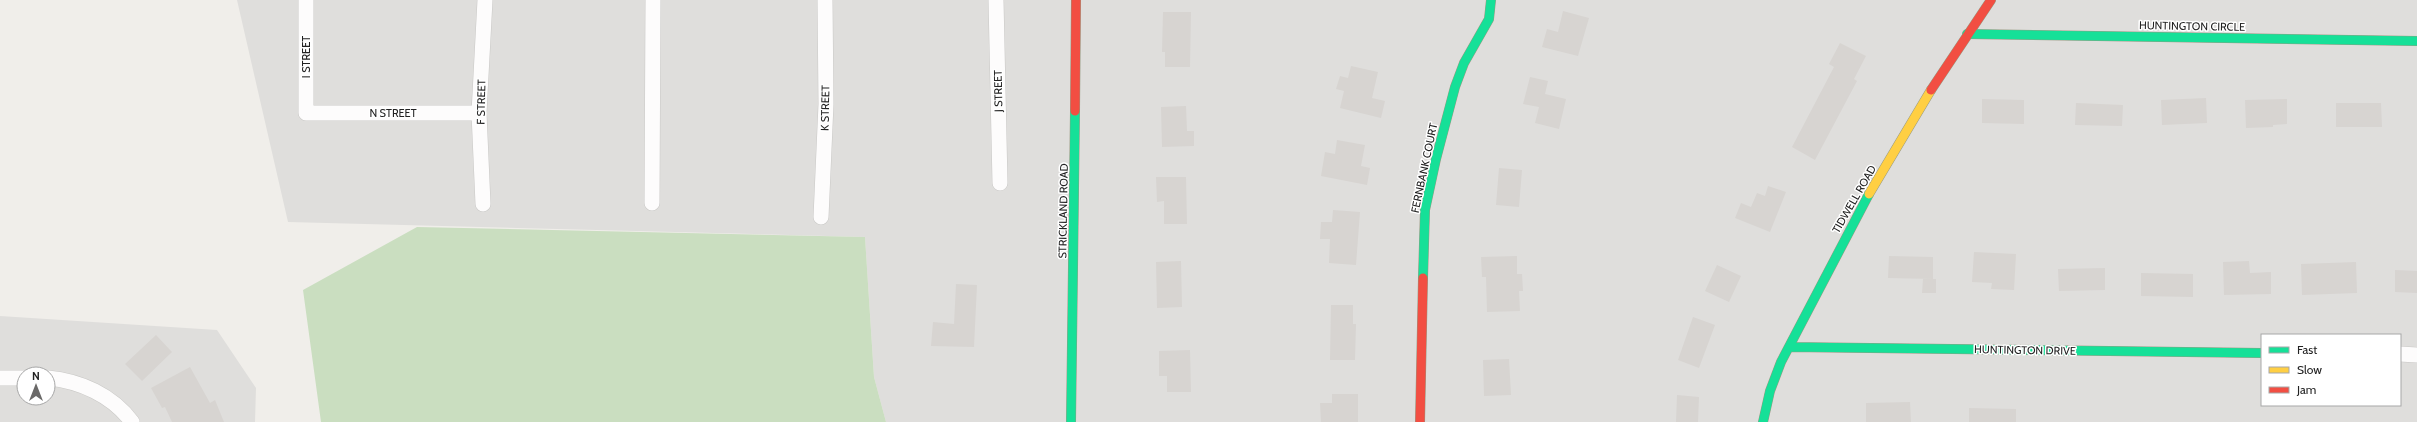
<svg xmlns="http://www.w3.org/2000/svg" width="2417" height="422" font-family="Cabin,sans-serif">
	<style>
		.residential { fill: #dfdedc; fill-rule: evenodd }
		.forest { fill: #cadec0 }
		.building { fill: #d7d4d1 }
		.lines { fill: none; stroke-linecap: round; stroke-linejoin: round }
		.street-casing { stroke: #c9c8c6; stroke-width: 16 }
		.fast-casing { stroke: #979a82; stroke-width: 10 }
		.slow-casing { stroke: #979a82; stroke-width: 10 }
		.jam-casing { stroke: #979a82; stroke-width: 10 }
		.street { stroke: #fdfcfc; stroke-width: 15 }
		.fast { stroke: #16e098; stroke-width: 9 }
		.slow { stroke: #ffcf43; stroke-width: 9 }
		.jam { stroke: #f24e42; stroke-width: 9 }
		.labels { text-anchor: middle; stroke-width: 3; stroke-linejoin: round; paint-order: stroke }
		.street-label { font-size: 11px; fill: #222; stroke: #fff }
	</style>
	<rect width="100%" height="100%" fill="#f0eeea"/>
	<path class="residential" d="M237,0h2180v422h-1531l-12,-45 -9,-140 -577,-15zM2262,335h138v70h-138z
		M0,316l217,14 39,58 -1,34h-255zM24,374h24v24h-24z"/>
	<path class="forest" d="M417,227l448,10 9,140 12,45h-565l-18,-132z"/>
	<path class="building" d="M1563,11l26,7 -11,38 -36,-9 5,-18 11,3z
		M1163,12h28l-1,55h-25v-15h-3z
		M1840,43l26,13 -12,23 3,2 -42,79 -23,-13 42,-80 -5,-3z
		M1351,66l27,6 -6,26 13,3 -4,17 -41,-10 4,-17 -8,-2 4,-13 8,2z
		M1530,77l18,4 -3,13 21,5 -7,30 -24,-6 4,-16 -16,-3z
		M2206,98l1,25 -45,2 -1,-25z
		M1982,99l42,1v24l-42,-1z
		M2287,99v25l-14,1v2l-27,1 -1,-28z
		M2076,103l47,2 -1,21 -47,-1z
		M2336,103h45l1,24h-46z
		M1186,106l1,25h7v15l-32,1 -1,-40z
		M1337,140l28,5 -4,21 9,2 -3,17 -46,-9 4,-24 10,2z
		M1499,168l23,2 -3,37 -23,-2z
		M1156,177h30l1,47h-23v-23l-7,1z
		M1768,186l18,6 -16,40 -35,-14 6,-15 10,4 6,-14 8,3z
		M1333,210l27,2 -4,53 -27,-2 1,-24h-10l1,-17h11z
		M1974,252l42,2 -2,36 -23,-1 1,-6 -20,-1z
		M1517,256v18h5l1,17h-4l1,20 -33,1 -1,-35h-4l-1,-20z
		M1889,256l44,1v22l-45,-1z
		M1181,261l1,46 -25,1 -1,-46z
		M2249,261l1,12 21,-1v22l-47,1 -1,-33z
		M2356,262l1,31 -55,2 -1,-31z
		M1717,265l24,11 -12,26 -24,-11z
		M2105,268v22l-46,1 -1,-22z
		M2395,270l22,1v22l-22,-1z
		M2141,273l52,1v23l-52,-1z
		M1923,279h13v14h-14z
		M956,284l21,1 -3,62 -43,-1 2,-24 21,2z
		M1331,305h22v19h3l-1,36h-25z
		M1693,317l22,8 -16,43 -21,-8z
		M156,335l16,17 -30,29 -17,-17z
		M1190,350l1,42h-24v-16h-8v-25z
		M1509,359l2,36 -27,1 -1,-36z
		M190,367l20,36 5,-3 9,22h-52l-7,-15 -3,1 -11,-20z
		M1332,394h26v28h-37l-1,-19h12z
		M1677,395l22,2 -1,25h-22z
		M1910,402l1,20h-45v-19z
		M1969,408l47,1v13h-47z"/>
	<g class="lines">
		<g class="street-casing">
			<path id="street" d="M306,0v113h173
				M996,0l4,183
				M652,203l1,-203
				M483,204l-4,-91 6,-113
				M821,217l5,-113 -1,-104
				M2400,354l17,1
				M0,378h24
				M48,378c32,3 64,17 84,44"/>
		</g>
		<g class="fast-casing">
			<path id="fast" d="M1967,34l450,7
				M1423,278l2,-68 11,-51 19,-72 9,-24 25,-44 2,-19
				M1789,347l473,6
				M1071,422l4,-311
				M1763,422l7,-31 11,-29 88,-168"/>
		</g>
		<g class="slow-casing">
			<path id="slow" d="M1869,194l62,-104"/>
		</g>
		<g class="jam-casing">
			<path id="jam" d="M1931,90l60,-90
				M1075,111l1,-111
				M1420,422l3,-144"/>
		</g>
		<use href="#street" class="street"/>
		<use href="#fast" class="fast"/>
		<use href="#slow" class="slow"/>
		<use href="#jam" class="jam"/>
	</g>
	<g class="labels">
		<g class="street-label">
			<text transform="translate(2192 26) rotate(1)" y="4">HUNTINGTON CIRCLE</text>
			<text transform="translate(306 57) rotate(-90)" y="4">I STREET</text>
			<text transform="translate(998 91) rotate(-91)" y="4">J STREET</text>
			<text transform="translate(481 102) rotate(-89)" y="4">F STREET</text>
			<text transform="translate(825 108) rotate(-89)" y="4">K STREET</text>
			<text x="393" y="117">N STREET</text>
			<text transform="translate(1424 168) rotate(-78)" y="4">FERNBANK COURT</text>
			<text transform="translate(1854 199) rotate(-60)" y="4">TIDWELL ROAD</text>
			<text transform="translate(1063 211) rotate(-89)" y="4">STRICKLAND ROAD</text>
			<text transform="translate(2025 350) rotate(1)" y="4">HUNTINGTON DRIVE</text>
		</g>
	</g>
	<rect x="2261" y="334" width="140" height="72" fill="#ffffff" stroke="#a7a7a7"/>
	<rect x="2269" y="347" width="20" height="6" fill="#16e098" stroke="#a7a7a7"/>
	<text x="2297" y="354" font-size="12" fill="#222222">Fast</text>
	<rect x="2269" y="367" width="20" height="6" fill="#ffcf43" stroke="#a7a7a7"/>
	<text x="2297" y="374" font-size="12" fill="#222222">Slow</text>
	<rect x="2269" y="387" width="20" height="6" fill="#f24e42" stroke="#a7a7a7"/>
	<text x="2297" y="394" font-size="12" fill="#222222">Jam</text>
	<g transform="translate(36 386)"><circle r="19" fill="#ffffff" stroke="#a7a7a7"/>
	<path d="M0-3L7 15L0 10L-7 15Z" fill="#6a6968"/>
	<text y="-6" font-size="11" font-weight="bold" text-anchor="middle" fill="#222222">N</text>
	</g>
</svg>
